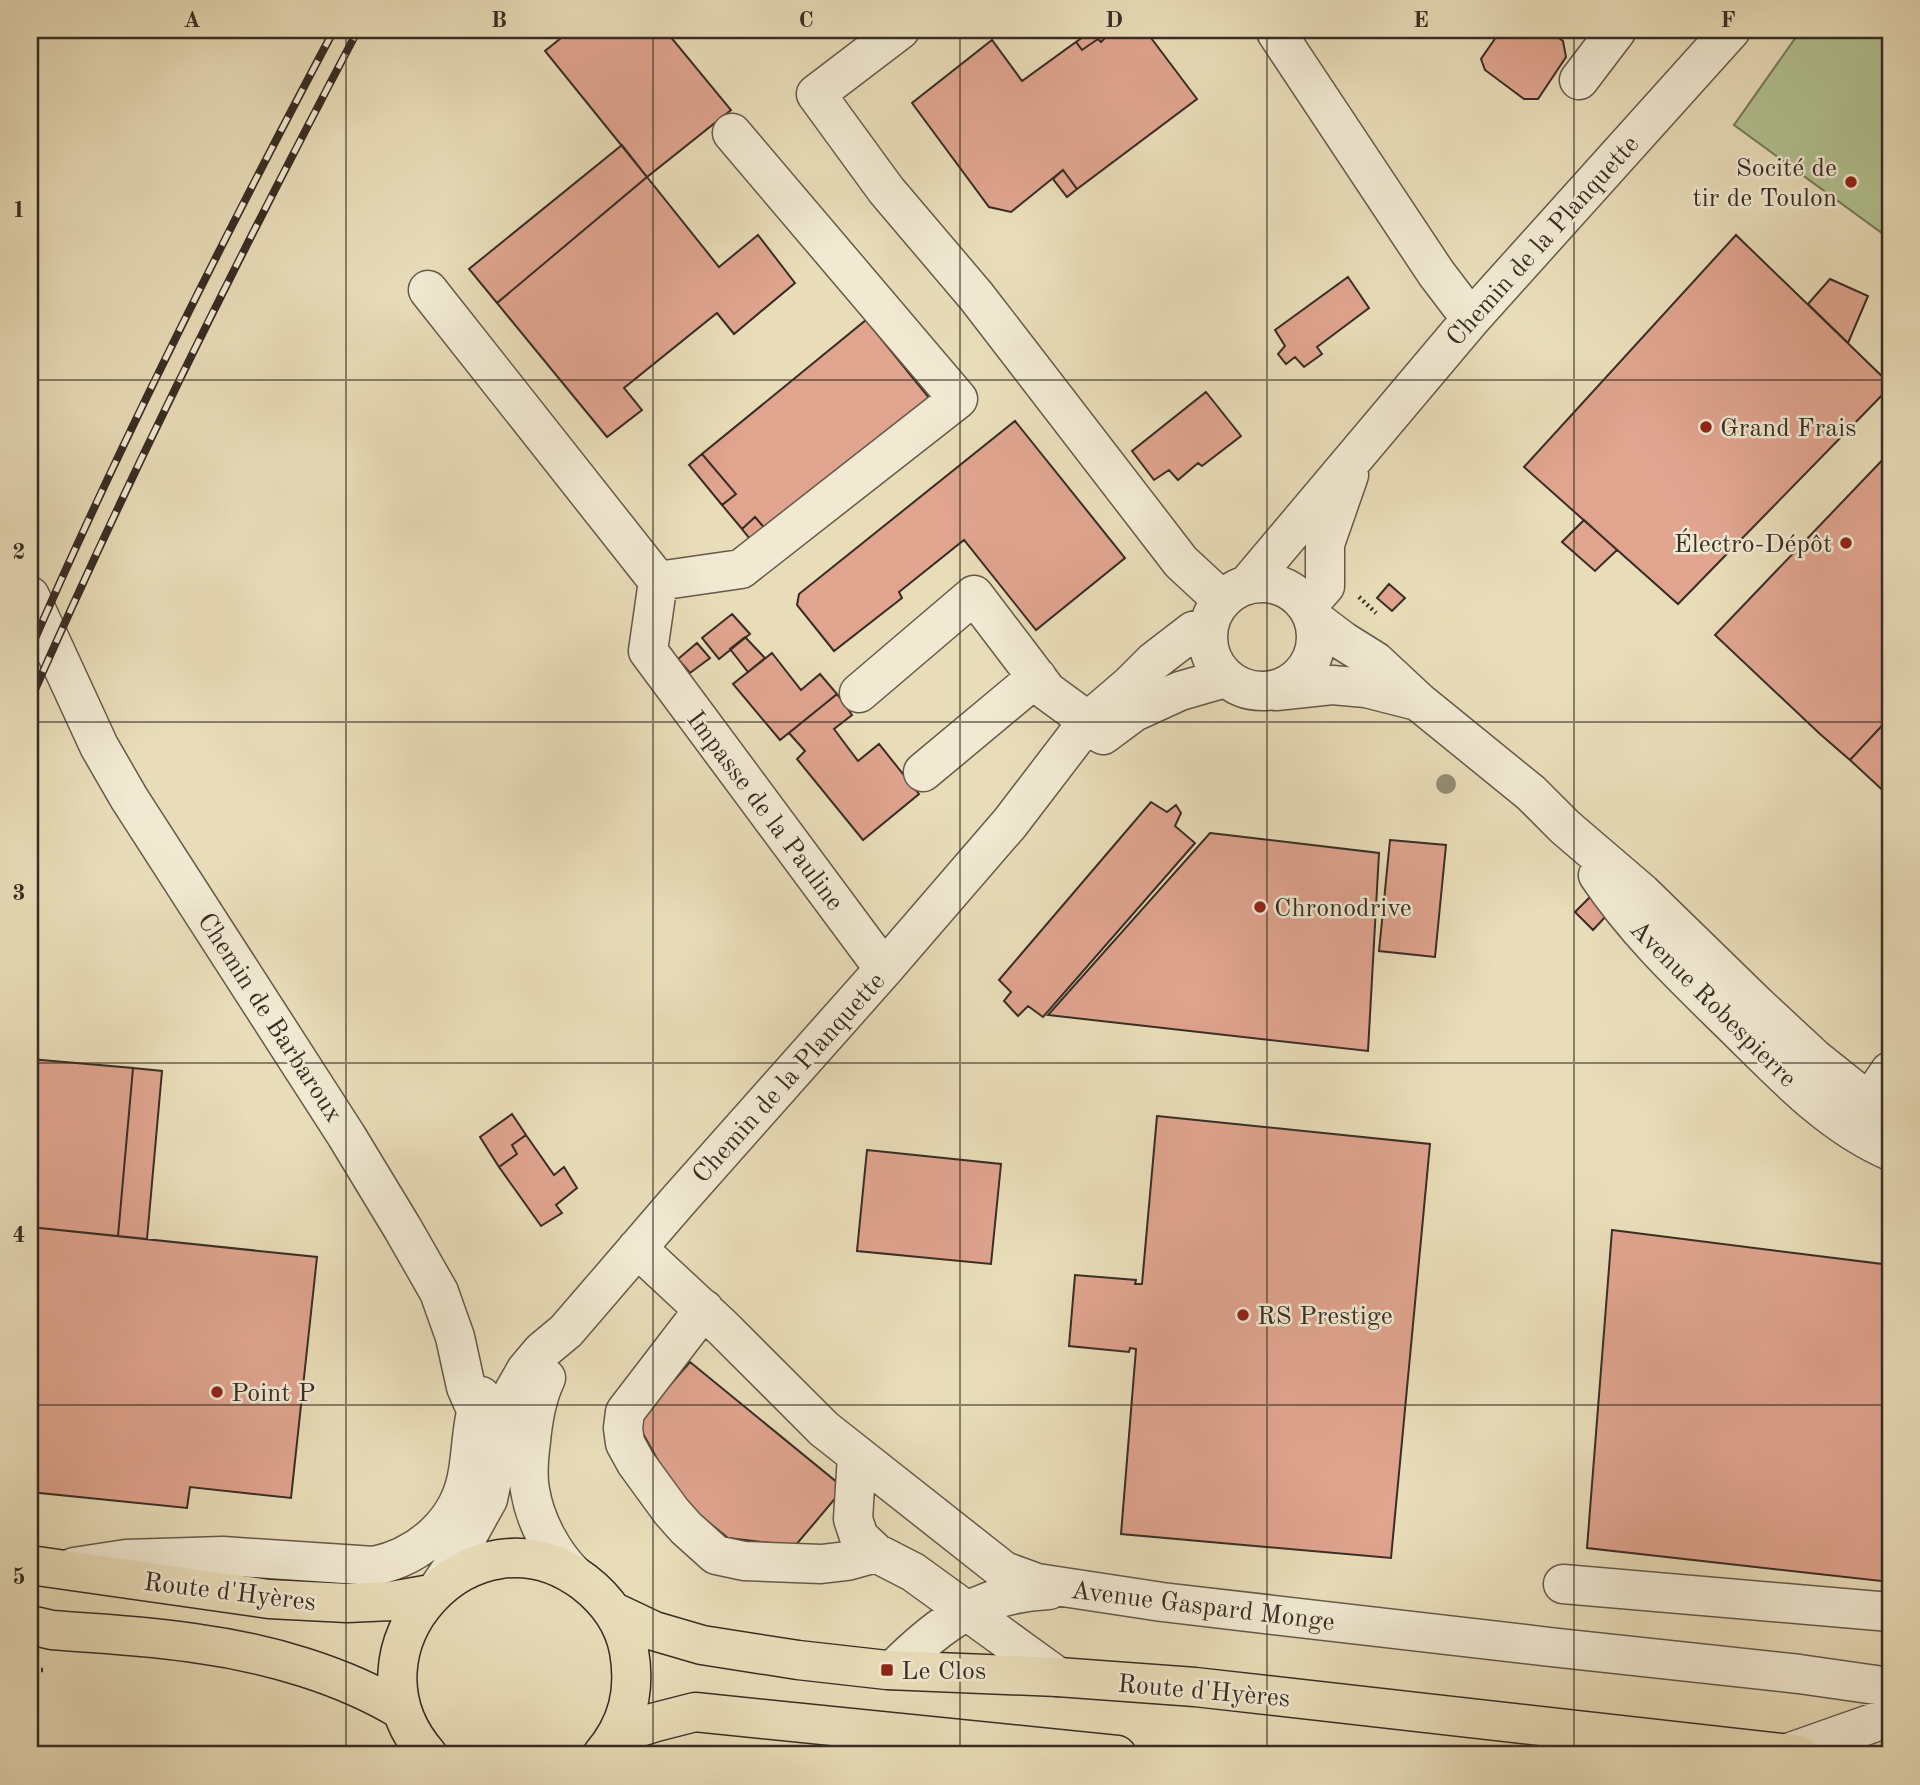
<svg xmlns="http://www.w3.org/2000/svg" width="1920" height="1785" font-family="'Old Standard TT',serif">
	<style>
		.green { fill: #b2c292; stroke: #75785c; stroke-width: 2 }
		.building { fill: #e0a48f; stroke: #382d25; stroke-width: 2 }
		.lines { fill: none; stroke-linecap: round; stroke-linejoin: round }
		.minor-casing { stroke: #64594a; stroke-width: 41 }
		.major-casing { stroke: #382d25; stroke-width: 41 }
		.path { stroke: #382d25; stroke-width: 4.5; stroke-dasharray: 2 3.5; stroke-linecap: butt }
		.minor { stroke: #f1e9d2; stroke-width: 38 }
		.major { stroke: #e9ddb9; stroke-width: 38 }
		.rail-casing { stroke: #382d25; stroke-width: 8 }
		.rail { stroke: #f1e9d2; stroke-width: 5; stroke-dasharray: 16; stroke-linecap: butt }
		.tree { fill: #958d74 }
		.grid { fill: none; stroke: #382d25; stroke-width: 2; stroke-opacity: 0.55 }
		.poi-dot { fill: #8f2418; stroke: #f1e9d2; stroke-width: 2.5 }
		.labels { text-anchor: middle; stroke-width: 5; stroke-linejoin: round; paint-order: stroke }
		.poi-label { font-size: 26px; fill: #382d25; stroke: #f1e9d2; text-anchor: start }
		.street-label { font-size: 26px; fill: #382d25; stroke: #f1e9d2 }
		.neatline { fill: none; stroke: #382d25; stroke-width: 2.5 }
		.grid-label { font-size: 23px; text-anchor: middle; font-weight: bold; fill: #382d25 }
	</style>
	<rect width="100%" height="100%" fill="#e9ddb9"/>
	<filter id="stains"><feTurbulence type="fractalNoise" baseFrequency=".00286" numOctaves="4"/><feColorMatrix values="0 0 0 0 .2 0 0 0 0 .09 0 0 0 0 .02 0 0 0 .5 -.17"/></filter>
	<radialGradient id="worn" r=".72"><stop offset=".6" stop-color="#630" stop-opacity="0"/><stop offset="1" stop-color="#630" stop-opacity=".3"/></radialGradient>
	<path class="green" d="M1801,30h89v209l-156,-114z"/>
	<path class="building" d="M571,30h94l66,80 -84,67 -102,-126z
		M1093,30h14l3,3 -9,9 -3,-3 -16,11 -6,-8z
		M1107,30h38l52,69 -120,90 -14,-19 -52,42 -22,-5 -77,-104 80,-63 30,41 54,-39 6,8 16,-11 3,3 9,-9z
		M1501,30h47l15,11 3,16 -28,42h-14l-39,-29 -4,-11z
		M622,145l25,32 -150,126 -28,-34z
		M1063,170l14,19 -10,8 -14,-18z
		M647,177l72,90 39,-32 37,48 -61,51 -17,-21 -93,75 18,22 -35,27 -110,-134z
		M1736,235l154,149v3l-212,217 -154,-137z
		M1348,277l21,31 -52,39 5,7 -18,13 -9,-10 -9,7 -8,-10 7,-8 -10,-16z
		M1830,279l38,17 -20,47 -40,-39z
		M866,320l64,79 -162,133 -13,-15 -13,12 -20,-24 14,-11 -34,-40z
		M1206,392l35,44 -39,30 -4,-3 -20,17 -9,-10 -15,10 -22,-29z
		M1015,421l110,137 -89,72 -72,-90 -65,52 3,6 -68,53 -37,-46 2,-11z
		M1890,452v265l-40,43 -30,-26 -105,-99z
		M702,454l34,40 -14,11 -33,-40z
		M755,517l13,15 -14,12 -12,-15z
		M1584,520l33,30 -22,21 -33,-29z
		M1389,584l16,14 -13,13 -15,-13z
		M732,614l18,20 -31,25 -17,-21z
		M745,637l20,21 -17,14 -18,-23z
		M697,643l13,15 -20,15 -12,-14z
		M772,653l29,37 19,-16 17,20 -57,46 -47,-56z
		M837,694l15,21 -18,14 24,32 21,-17 40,50 -56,46 -66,-81 8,-8 -16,-18z
		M1890,717v80l-40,-37z
		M1151,802l16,10 9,-7 5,8 -6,13 20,17 -152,174 -15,-11 -10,10 -14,-15 7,-9 -12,-12z
		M1210,833l169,20 -11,198 -320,-36z
		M1390,840l56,5 -11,112 -56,-6z
		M1591,896l18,17 -16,17 -18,-18z
		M30,1059l103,9 -15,168 -88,-9z
		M133,1068l29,3 -15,168 -29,-3z
		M512,1114l14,21 -14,10 5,9 -18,13 -19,-30z
		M1157,1116l273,28 -39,414 -270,-24 15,-185 -6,-1 -1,4 -60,-6 6,-71 61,5 -1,4h7z
		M526,1135l28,40 10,-8 13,21 -21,17 6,8 -21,13 -42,-59 18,-13 -5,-9z
		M867,1150l134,14 -10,100 -134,-13z
		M30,1227l287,30 -26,241 -101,-11 -3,21 -157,-16z
		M1612,1230l278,35v317l-303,-34z
		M690,1362l154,126 -49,58 -67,-8 -49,-40 -42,-75z"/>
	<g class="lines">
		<g class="minor-casing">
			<path id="minor" d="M900,30l-84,64 70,96 90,106 205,266 41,38
				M1276,30v2l160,241 35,46
				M1579,80l38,-50
				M428,290l230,291 -10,70 236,318
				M658,581l83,-12 217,-170 -226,-266
				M1208 637a54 54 0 1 1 108 0a54 54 0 1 1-108 0Z
				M1247,585l224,-266 260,-289
				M30,596l69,150 30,52 217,337 57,94 36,63 16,45 11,50 11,25 24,27
				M1307,606l18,-20v-42l24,-69
				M1314,619l29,22 32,20 44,41 112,91 34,34 77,66 115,112 57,53 55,44 21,15
				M1276,691l56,-6 34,3 47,12
				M859,693l115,-98 73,96 41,30
				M1103,735l31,-23 46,-21 45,-13
				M923,772l114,-95
				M1598,875c39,58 86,102 135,150 48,47 95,99 157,126
				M1869,1102l21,-31
				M637,1248l86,80 101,101 180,142 33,12 125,19 388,45 249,27 91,13
				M704,1309l-79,103 -2,16 2,15 11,20 35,48 15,17 30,27 28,6 77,3 26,-3 29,-8
				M546,1378c-9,19 -13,41 -15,63 -2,15 -4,33 -1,49 5,31 22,63 44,85
				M857,1456l-4,63 6,18 17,16 37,19 145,105
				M74,1567l52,-8 97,-3 151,10c47,-10 87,-45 94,-95 4,-25 4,-52 13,-75
				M1563,1584l327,28
				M439,1587l15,-22 8,-19 26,-47 13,-60 13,-48 12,-21 16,-19 24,-20 112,-130 206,-232 126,-146 78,-102 42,-36 24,-24 39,-30 16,-4
				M893,1670c47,-47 87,-77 156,-80
				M1785,1754l105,-37"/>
		</g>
		<g class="major-casing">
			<path id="major" d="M30,1565l239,34 78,4 44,-2 40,-7
				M614,1612l40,19 48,14 96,15 89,10 171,7 137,10 604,68
				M30,1625l22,5c49,4 99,6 148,14 67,9 143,31 201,66
				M617,1734l39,-12 39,-10 422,43
				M428,1755c-93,-106 45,-256 156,-173 22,17 40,41 45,69 7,40 -1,73 -27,104"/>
		</g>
		<path class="path" d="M1359,597l17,16
			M30,1670h16"/>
		<use href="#minor" class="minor"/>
		<use href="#major" class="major"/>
		<g class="rail-casing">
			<path id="rail" d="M30,650c92,-211 196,-417 304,-620
				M30,701c100,-228 212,-451 328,-671"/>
		</g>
		<use href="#rail" class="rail"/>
	</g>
	<circle class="tree" cx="1446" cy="784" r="10"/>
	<path class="grid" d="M346,30v1725M653,30v1725M960,30v1725M1267,30v1725M1574,30v1725M30,380h1860M30,722h1860M30,1063h1860M30,1405h1860"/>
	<g class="poi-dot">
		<circle cx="1851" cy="182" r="7"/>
		<circle cx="1706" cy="427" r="7"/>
		<circle cx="1846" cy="543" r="7"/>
		<circle cx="1260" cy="907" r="7"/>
		<circle cx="1243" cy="1315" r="7"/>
		<circle cx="217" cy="1392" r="7"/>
		<rect x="880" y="1663" width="14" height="14" rx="3.5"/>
	</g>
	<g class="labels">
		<g class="poi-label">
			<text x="1837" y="176" text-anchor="end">Socité de<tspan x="1837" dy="30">tir de Toulon</tspan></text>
			<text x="1720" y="436">Grand Frais</text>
			<text x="1832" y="552" text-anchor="end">Électro-Dépôt</text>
			<text x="1274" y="916">Chronodrive</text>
			<text x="1257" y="1324">RS Prestige</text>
			<text x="231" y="1401">Point P</text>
			<text x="901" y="1679">Le Clos</text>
		</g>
		<g class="street-label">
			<text transform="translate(1542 240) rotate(-48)" y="9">Chemin de la Planquette</text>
			<text transform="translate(766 810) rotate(53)" y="9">Impasse de la Pauline</text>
			<text transform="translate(1714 1003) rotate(45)" y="9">Avenue Robespierre</text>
			<text transform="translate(271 1017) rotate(57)" y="9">Chemin de Barbaroux</text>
			<text transform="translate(788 1077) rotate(-48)" y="9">Chemin de la Planquette</text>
			<text transform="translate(230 1591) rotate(7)" y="9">Route d'Hyères</text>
			<text transform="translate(1203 1605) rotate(7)" y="9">Avenue Gaspard Monge</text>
			<text transform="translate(1204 1690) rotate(5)" y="9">Route d'Hyères</text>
		</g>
	</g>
	<rect width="1920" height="1785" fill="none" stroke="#e9ddb9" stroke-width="77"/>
	<rect x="38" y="38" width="1844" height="1708" class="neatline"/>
	<g class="grid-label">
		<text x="192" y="27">A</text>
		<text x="499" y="27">B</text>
		<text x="806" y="27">C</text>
		<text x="1114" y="27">D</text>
		<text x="1421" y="27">E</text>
		<text x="1728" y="27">F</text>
		<text x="19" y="217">1</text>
		<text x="19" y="559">2</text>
		<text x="19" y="900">3</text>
		<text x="19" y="1242">4</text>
		<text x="19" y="1584">5</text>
	</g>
	<rect width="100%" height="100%" filter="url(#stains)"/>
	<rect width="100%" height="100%" fill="url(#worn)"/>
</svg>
